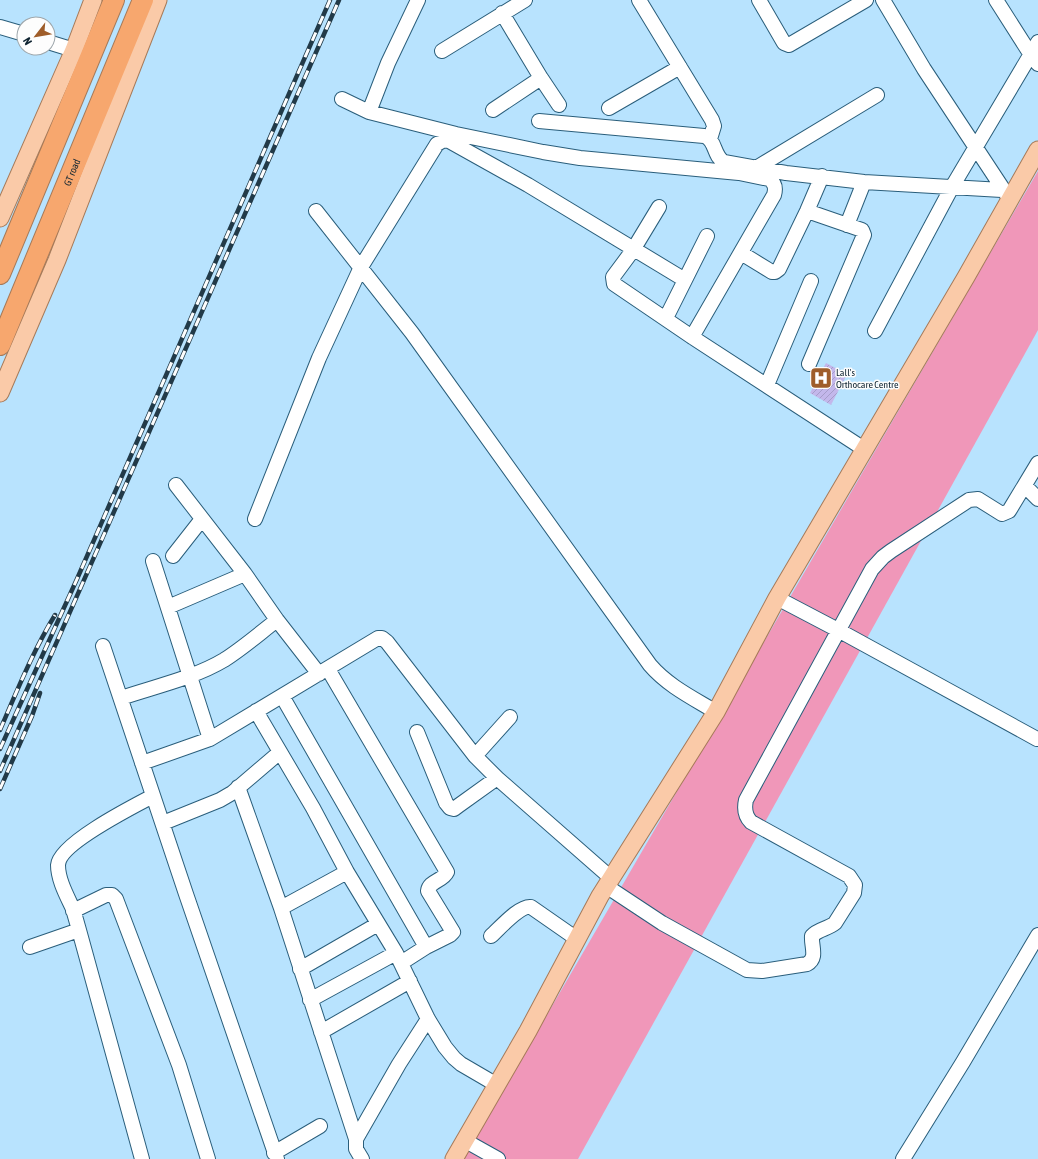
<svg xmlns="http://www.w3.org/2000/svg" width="1038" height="1159" font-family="'Asap Condensed',sans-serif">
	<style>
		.grass { fill: #f097b9 }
		.building { fill: url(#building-hatch) }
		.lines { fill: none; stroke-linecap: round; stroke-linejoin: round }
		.minor-casing { stroke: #2a5e7b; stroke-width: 16 }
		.major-casing { stroke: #a67a59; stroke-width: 19 }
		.highway-casing { stroke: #a67a59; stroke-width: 22 }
		.minor { stroke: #fff; stroke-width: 14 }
		.major { stroke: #facaa8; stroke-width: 17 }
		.highway { stroke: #f7a76e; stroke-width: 20 }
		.rail-casing { stroke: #223a48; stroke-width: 4.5 }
		.rail { stroke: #fdfdfd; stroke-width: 3; stroke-dasharray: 9; stroke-linecap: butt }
		.labels { text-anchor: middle; stroke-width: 3; stroke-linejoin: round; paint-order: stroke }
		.street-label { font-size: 10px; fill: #102532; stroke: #fdfdfd }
		.poi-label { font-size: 10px; fill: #102532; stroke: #fdfdfd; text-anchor: start }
	</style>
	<defs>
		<pattern id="building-hatch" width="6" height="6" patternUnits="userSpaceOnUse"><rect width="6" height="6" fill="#c3b7eb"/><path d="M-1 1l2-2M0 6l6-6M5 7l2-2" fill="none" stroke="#a69dca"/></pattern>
	</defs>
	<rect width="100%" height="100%" fill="#b8e3fe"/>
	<path class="grass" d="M1038,171v159l-460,829h-115z"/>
	<path class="building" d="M826,363l21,11 -16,31 -21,-12z"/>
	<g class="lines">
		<g class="minor-casing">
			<path id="minor" d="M639,0l73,120 2,6 -4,13
				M759,0l25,43 5,2 77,-45
				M883,0l41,69 83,126
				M996,0l35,55 7,9
				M502,13l39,65 18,27
				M0,27l24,7
				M48,42l26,8
				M442,51l83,-51
				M342,99l27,13 87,22 87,18 37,6 159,15 30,6c6,4 7,9 5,16l-82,142
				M609,108l71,-41
				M493,110l48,-32
				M369,112l19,-49 30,-63
				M539,121l165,15c12,3 9,20 20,26l62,11 78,9 138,8
				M756,168l121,-73
				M659,207l-26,43 -20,27 1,7 78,53 172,112
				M316,211l96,122 238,332c18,21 43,33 66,47
				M807,211l55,19 2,5 -55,129
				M847,225l17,-43
				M741,253l31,19h3l4,-3 28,-58 15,-35
				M666,318l41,-82
				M875,331l77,-144 86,-145
				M767,385l44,-104
				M176,485l69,89 32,46 42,54
				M1025,486l13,13
				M255,519l64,-161 42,-91 76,-123 7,-4 5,1 79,44 157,95
				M173,556l29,-37
				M153,561l57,178
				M777,598l61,32 199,109
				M168,607l77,-33
				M103,646l83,248 91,265
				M328,669l119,203c-4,9 -18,9 -19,19l25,41 -3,3 -24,12 -25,16
				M282,696l144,251
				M121,698c32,-11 73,-20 103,-38 19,-12 36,-27 53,-40
				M256,711l57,97 34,64 49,81 32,66 17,28 9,11 7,6 36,21
				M417,732l29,71 4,5 4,1 4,-3 39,-28 114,100
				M475,756l35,-39
				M142,763l68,-24 168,-101h4l5,4 88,114 22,22
				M238,787l43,121 75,231
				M163,823l57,-23 12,-7 48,-41
				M606,886l56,37 85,47 15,1 45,-7c11,-6 4,-18 5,-28 6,-7 16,-7 23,-13l19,-30 1,-8 -6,-9 -98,-54c-6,-6 -7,-13 -5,-22l126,-231 11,-12 8,-6 78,-51 9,-1 24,15 7,-3 29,-48
				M281,908l66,-36
				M73,911l33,-16h6l4,4 63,166 29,94
				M491,936c9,-8 29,-31 40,-29l46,32
				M30,947l49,-17
				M300,969l78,-45
				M310,1000l86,-47
				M321,1032l89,-51
				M464,1140l34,19
				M274,1153l46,-27
				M142,1159l-63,-229c-2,-7 -4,-14 -6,-21 -6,-13 -15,-29 -15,-44 1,-21 76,-59 95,-69
				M362,1159l-6,-10v-10l43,-75 29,-45
				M903,1159l60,-97 75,-127"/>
		</g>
		<g class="major-casing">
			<path id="major" d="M0,218l74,-168 19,-50
				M0,393l57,-133 101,-260
				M454,1159l74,-128 72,-135 116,-184 61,-114 189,-321 72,-127"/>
		</g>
		<g class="highway-casing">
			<g id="highway">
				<path d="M0,274l114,-274"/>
				<path id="s1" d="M0,345l143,-345"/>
			</g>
		</g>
		<use href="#minor" class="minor"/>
		<use href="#major" class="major"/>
		<use href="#highway" class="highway"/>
		<g class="rail-casing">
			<path id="rail" d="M0,730c17,-39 33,-79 55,-115
				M0,749l77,-170 253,-579
				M0,771l339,-771
				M0,789l32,-73 8,-23"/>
		</g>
		<use href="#rail" class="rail"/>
	</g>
	<defs>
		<g id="hospital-square" transform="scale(1.15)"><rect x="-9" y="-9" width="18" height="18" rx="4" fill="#9f5d2a" stroke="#fdfdfd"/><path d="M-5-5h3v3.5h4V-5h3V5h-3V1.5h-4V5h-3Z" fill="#fff"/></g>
	</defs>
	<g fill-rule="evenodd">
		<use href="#hospital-square" x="821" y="378"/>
	</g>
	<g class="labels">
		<g class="street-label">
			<text dy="4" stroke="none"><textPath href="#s1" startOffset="187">GT road</textPath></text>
		</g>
		<g class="poi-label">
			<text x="836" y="376">Lall's<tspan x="836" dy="12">Orthocare Centre</tspan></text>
		</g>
	</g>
	<g transform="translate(36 36) rotate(239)"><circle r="19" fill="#fdfdfd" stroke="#9ea7ac"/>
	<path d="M0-3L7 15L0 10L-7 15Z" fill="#9f5d2a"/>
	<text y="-6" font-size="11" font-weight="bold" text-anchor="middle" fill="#102532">N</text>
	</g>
</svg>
